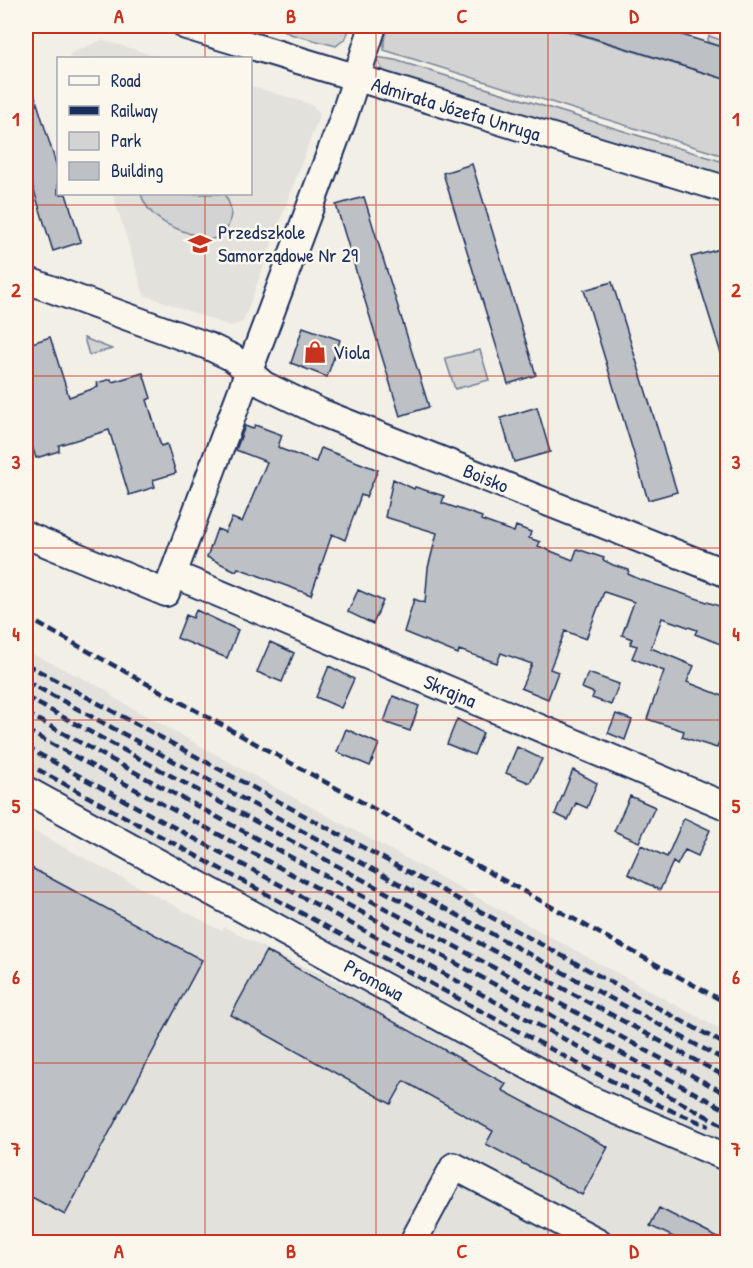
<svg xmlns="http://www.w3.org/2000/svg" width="753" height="1268" font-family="'Patrick Hand',sans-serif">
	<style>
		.built { fill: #e2e1dc }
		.green { fill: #d2d3d2; stroke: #768198; stroke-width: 1.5 }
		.building { fill: #bdc0c4; stroke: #1b2f5e; stroke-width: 1.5 }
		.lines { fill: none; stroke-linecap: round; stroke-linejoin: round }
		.minor-casing { stroke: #1b2f5e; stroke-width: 30 }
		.minor { stroke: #fbf7ec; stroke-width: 26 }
		.rail { stroke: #1b2f5e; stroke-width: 4.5; stroke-dasharray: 9 4.5; stroke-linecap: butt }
		.grid { fill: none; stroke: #c8321e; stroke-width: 1.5; stroke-opacity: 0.55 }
		.labels { text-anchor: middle; stroke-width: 5; stroke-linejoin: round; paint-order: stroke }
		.street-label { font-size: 20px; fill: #1b2f5e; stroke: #fbf7ec }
		.poi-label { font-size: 20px; fill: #1b2f5e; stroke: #fbf7ec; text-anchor: start }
		.neatline { fill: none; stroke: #c8321e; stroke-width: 2 }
		.grid-label { font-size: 20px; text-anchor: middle; font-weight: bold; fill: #c8321e }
	</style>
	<rect width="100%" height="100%" fill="#f2efe6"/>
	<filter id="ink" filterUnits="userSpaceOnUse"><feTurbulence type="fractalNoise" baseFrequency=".0167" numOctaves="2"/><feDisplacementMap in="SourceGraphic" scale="12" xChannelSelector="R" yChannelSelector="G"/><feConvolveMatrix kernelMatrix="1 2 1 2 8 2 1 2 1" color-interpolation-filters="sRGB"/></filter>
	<g filter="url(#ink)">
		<path class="built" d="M102,40l60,18h-91l-2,-4z
			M251,86l59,18 10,9 -77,209 -13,4 -86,-31 -31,-101h137z
			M26,651l81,39 7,8 144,80 469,255v114l-134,-58 -567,-314z
			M26,827l196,104 2,-4 52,27 108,48 215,117 128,52v71h-701z"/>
		<path class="green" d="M277,26h74l-6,13 -9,7 -46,-12z
			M389,26h162l176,54v77l-343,-107v-10z
			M709,36l18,6v6l-20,-6z
			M376,57l19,3 332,103v13l-338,-102 -7,-5z
			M141,194h83c10,14 8,24 1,40l-15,6c-28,-9 -60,-16 -69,-46z
			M84,338l28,11 -23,6z
			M480,350l9,30 -34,9 -10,-31z"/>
		<path class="building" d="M564,26h89l75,23v31l-164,-51z
			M26,77h3l29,93v24h8l15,48 -28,9 -27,-86z
			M472,164l64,211 -28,9 -65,-211z
			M364,197l65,210 -29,9 -64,-211z
			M720,249l8,25v88l-4,1 -33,-106z
			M612,282l65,210 -29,8 -64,-210z
			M303,327l37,13 -13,37 -36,-14z
			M50,337l19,60 29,-10 -1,-4 14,-4 1,3 31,-9 8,25 -4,2 14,46 6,-2 9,29 -23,7 2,7 -26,8 -20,-65 -50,15v6l-23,7 -10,-31 4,-2 -4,-13v-67z
			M537,407l13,45 -36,10 -13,-44z
			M255,425l27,10 -4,12 3,2 35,13 5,-14 57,22 -12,27 -5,-2 -16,45 -13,-6 -21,61 -73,-27 -2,3 -29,-14 10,-28 8,3 7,-14 10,4 25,-60 -31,-12 9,-24 8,3z
			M393,479l21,10 1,-2 29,9 -2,7 40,14 -1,3 33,12 2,-6 15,6 -2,6 11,4 -2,4 35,14 4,-11 27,9 -1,2 10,5 16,5 -1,4 11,5 89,30v38l-33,-13 2,-4 -35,-12 -11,30 43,18 -7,16 41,16v18l-11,32 -35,-11 2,-6 -37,-12 17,-48 -32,-13 5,-12 -7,-2 2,-5 -10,-4 12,-33 -30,-10 -18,47 -21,-8 -15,38 8,3 -10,27 -27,-11 11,-24 -31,-11 -4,10 -38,-13 -1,4 -54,-22 10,-33 11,4 3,-35 9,-35 -52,-16z
			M358,590l25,11 -10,23 -25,-12z
			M196,610l42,20 -11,28 -50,-20 9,-23 7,3z
			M270,642l24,11 -12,29 -25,-10z
			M329,666l25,13 -13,29 -25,-11z
			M588,673l31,11 -8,21 -19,-7 2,-5 -12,-5z
			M393,696l26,10 -9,25 -26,-9z
			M616,714l16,6 -7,20 -17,-7z
			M457,719l26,14 -9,22 -27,-11z
			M346,729l33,15 -9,22 -33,-14z
			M517,747l25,12 -12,24 -24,-10z
			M573,770l24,13 -10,25 -11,-5 -8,17 -13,-6z
			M630,796l25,11 -16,35 -25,-11z
			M684,818l26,12 -12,26 -13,-6 -8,15 -4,-3 -13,28 -32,-16 13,-29 26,12z
			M26,865l176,95 -137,255 -39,-21z
			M266,951l240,133 -4,6 106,57 -26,48 -96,-51 7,-13 -89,-50 -13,23 -160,-89z
			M659,1208l67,34h-42l-34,-16z"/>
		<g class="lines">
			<g class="minor-casing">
				<path id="minor" d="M186,26l542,164
					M26,280l182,66 25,12 31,27 56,27 408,162
					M26,535l140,58 177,-474 30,-93
					M173,574l555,233
					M26,790l561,308 141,60
					M413,1242l41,-76 145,76"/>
			</g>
			<use href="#minor" class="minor"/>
			<path class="rail" d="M26,617l702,387
				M26,664l702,382
				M26,681l702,381
				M26,697l702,381
				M26,713l702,382
				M26,730l702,381
				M26,747l702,381
				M26,763l558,304 79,40 46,19"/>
		</g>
	</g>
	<path class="grid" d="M205,26v32M376,26v1216M548,26v1216M205,194v1048M26,205h702M26,376h702M26,548h702M26,720h702M26,892h702M26,1063h702"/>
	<defs>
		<g id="school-bare" transform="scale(1.8)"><path d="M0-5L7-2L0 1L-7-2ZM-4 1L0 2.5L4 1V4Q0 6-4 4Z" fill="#c8321e" stroke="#fbf7ec" stroke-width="2.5" paint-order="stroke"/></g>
		<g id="shop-bare" transform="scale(1.8)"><path d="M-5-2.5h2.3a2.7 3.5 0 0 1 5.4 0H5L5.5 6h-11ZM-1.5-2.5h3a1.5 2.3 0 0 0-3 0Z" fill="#c8321e" stroke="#fbf7ec" stroke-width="2.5" paint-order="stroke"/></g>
	</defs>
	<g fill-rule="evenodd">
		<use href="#school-bare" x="200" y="244"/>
		<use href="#shop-bare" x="315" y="352"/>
	</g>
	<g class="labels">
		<g class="street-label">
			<text transform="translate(456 109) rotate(17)" y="7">Admirała Józefa Unruga</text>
			<text transform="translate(486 478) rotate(22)" y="7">Boisko</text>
			<text transform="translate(450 691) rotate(23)" y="7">Skrajna</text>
			<text transform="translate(374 980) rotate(29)" y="7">Promowa</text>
		</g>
		<g class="poi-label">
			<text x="218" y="239">Przedszkole<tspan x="218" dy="23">Samorządowe Nr 29</tspan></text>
			<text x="333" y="359">Viola</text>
		</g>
	</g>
	<rect width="753" height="1268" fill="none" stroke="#fbf7ec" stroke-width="66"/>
	<rect x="57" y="57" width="195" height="138" fill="#fbf7ec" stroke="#a1a7b3" stroke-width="1.5"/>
	<rect x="69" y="76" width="30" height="9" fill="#fbf7ec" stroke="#a1a7b3" stroke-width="1.5"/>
	<text x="111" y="87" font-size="18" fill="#1b2f5e">Road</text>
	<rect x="69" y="106" width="30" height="9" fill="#1b2f5e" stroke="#a1a7b3" stroke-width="1.5"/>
	<text x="111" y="117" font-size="18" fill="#1b2f5e">Railway</text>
	<rect x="69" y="132" width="30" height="18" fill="#d2d3d2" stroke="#a1a7b3" stroke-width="1.5"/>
	<text x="111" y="147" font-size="18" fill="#1b2f5e">Park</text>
	<rect x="69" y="162" width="30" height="18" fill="#bdc0c4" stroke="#a1a7b3" stroke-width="1.5"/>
	<text x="111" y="177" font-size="18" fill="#1b2f5e">Building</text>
	<rect x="33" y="33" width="687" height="1202" class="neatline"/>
	<g class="grid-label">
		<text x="119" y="23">A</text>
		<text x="291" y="23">B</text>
		<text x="462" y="23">C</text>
		<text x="634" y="23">D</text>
		<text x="16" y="126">1</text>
		<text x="736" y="126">1</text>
		<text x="16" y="297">2</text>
		<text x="736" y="297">2</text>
		<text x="16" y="469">3</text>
		<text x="736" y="469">3</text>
		<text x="16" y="641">4</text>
		<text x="736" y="641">4</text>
		<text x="16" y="813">5</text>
		<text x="736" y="813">5</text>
		<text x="16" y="984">6</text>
		<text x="736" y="984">6</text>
		<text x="16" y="1156">7</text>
		<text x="736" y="1156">7</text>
		<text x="119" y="1258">A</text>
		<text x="291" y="1258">B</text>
		<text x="462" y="1258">C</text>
		<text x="634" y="1258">D</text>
	</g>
</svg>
